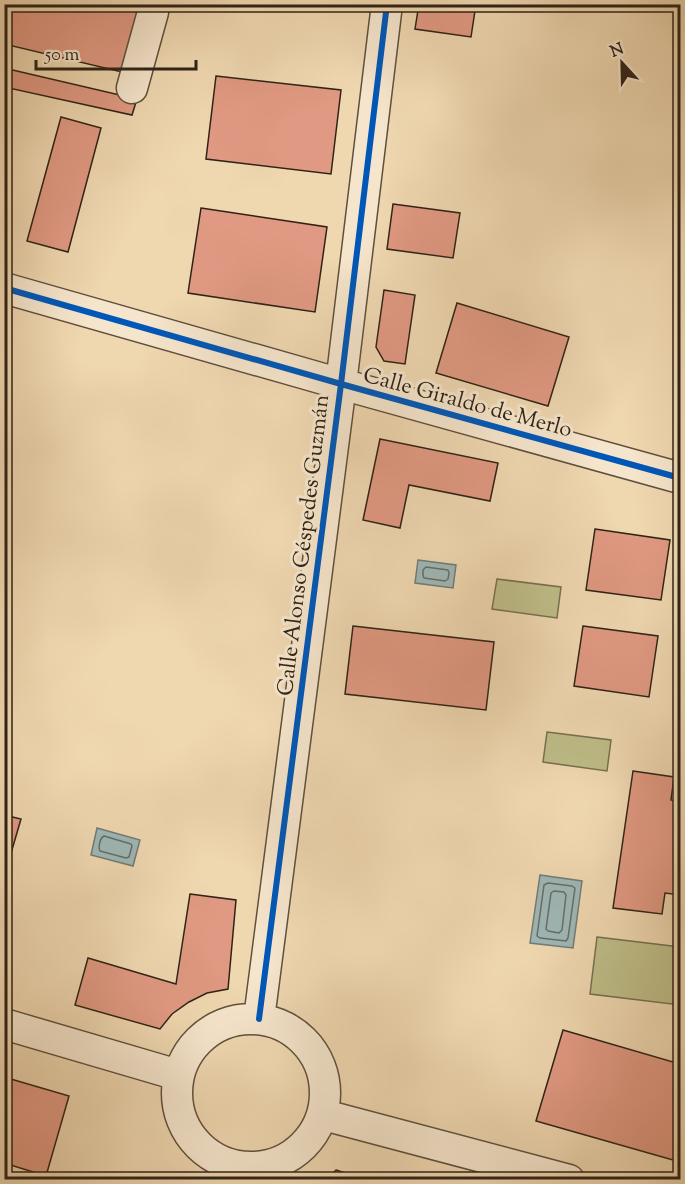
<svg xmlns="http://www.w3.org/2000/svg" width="685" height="1184" font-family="'Sorts Mill Goudy',serif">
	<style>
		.green { fill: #bebd88; stroke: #767050; stroke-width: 1.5 }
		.water { fill: #9eb7b6; stroke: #727c76; stroke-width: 1.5 }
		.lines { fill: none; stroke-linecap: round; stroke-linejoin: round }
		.shore { stroke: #666d66; stroke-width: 1.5 }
		.building { fill: #e09982; stroke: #2f2317; stroke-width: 1.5 }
		.minor-casing { stroke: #5f503d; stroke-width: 33 }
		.minor { stroke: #f5e5cc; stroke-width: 30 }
		.cycleway-casing { stroke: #f5e5cc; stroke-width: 10 }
		.cycleway { stroke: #0057b8; stroke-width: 6 }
		.labels { text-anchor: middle; stroke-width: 6; stroke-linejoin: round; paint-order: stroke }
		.street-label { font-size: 22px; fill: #2f2317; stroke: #f5e5cc }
	</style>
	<rect width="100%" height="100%" fill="#efd7b0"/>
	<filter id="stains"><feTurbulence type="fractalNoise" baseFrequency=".00333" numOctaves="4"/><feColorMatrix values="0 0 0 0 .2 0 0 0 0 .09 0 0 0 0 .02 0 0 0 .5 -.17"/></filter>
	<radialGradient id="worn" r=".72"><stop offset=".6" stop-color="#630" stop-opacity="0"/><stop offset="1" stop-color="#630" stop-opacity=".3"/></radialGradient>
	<path class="green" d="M497,579l64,8 -4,31 -65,-9z
		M547,732l64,8 -4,31 -64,-9z
		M597,937l83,10v58l-90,-11z"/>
	<path class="water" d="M418,560l38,5 -3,23 -38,-5z
		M97,828l43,12 -7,26 -42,-11z
		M540,875l42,6 -9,67 -43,-5z"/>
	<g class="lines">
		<path class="shore" d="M426,567l22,3 1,3 -1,6 -3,2 -21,-3 -1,-3v-5z
			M104,836l27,8 1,2 -3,11 -3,1 -26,-7c-2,-4 0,-13 4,-15z
			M548,883l24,3 3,2 -7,50 -2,3 -26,-3 -3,-2 7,-51z
			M554,891l10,1 2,3 -4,35 -3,3 -11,-2 -2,-2 5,-36z"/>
	</g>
	<path class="building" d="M4,4h158l-32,70 -126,-30z
		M419,4h57l-5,33 -56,-8z
		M4,68l133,31 -5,16 -128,-28z
		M216,76l125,14 -10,84 -125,-15z
		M61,117l40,11 -33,124 -41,-11z
		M393,204l67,9 -7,45 -66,-9z
		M201,208l126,19 -12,85 -127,-19z
		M384,290l31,5 -10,69 -21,-3 -8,-14z
		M457,303l112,34 -21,69 -112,-33z
		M380,439l118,24 -8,38 -81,-16 -9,43 -37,-8z
		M595,529l75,11 -9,60 -75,-10z
		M353,626l141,16 -8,68 -141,-16z
		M583,626l75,10 -9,61 -75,-11z
		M633,771l41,6 -3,23 9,2v93l-15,-2 -3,21 -49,-6z
		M4,815l17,4 -17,58z
		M190,894l46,6 -8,89 -21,4 -18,9 -17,12 -12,15 -85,-24 13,-47 88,26z
		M563,1030l117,34v98l-144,-41z
		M4,1077l65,19 -23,80 -42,-13z
		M336,1170l31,10h-41z"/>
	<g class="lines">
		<g class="minor-casing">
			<path id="minor" d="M132,88l21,-76
				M4,288l337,96 339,94
				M177 1093a74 74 0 1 1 148 0a74 74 0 1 1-148 0Z
				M259,1019l82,-635 46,-380
				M4,1024l174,51
				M324,1115l245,65"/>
		</g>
		<use href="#minor" class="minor"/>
		<g class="cycleway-casing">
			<path id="cycleway" d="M4,288l337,96 339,94
				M259,1019l82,-635 46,-380"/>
		</g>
		<use href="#cycleway" class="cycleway"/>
	</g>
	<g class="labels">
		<g class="street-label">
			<text transform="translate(468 401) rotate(15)" y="8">Calle Giraldo de Merlo</text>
			<text transform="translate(302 545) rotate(-83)" y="8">Calle Alonso Céspedes Guzmán</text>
		</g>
	</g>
	<rect width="685" height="1184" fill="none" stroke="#efd7b0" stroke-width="24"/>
	<rect x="6" y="6" width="673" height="1172" fill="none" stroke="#2f2317" stroke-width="3"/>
	<rect x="12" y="12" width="661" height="1160" fill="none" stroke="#2f2317" stroke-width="1.5"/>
	<g transform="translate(622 63) rotate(338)" stroke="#f5e5cc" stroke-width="4.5" paint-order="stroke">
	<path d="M0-4.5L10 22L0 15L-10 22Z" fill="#2f2317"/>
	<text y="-9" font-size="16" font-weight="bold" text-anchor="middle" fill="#2f2317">N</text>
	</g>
	<path d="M36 60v9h160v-9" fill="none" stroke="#2f2317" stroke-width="3"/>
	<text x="45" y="60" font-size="18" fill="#2f2317" stroke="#f5e5cc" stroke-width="4.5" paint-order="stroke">50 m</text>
	<rect width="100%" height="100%" filter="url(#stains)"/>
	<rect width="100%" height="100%" fill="url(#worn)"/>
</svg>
